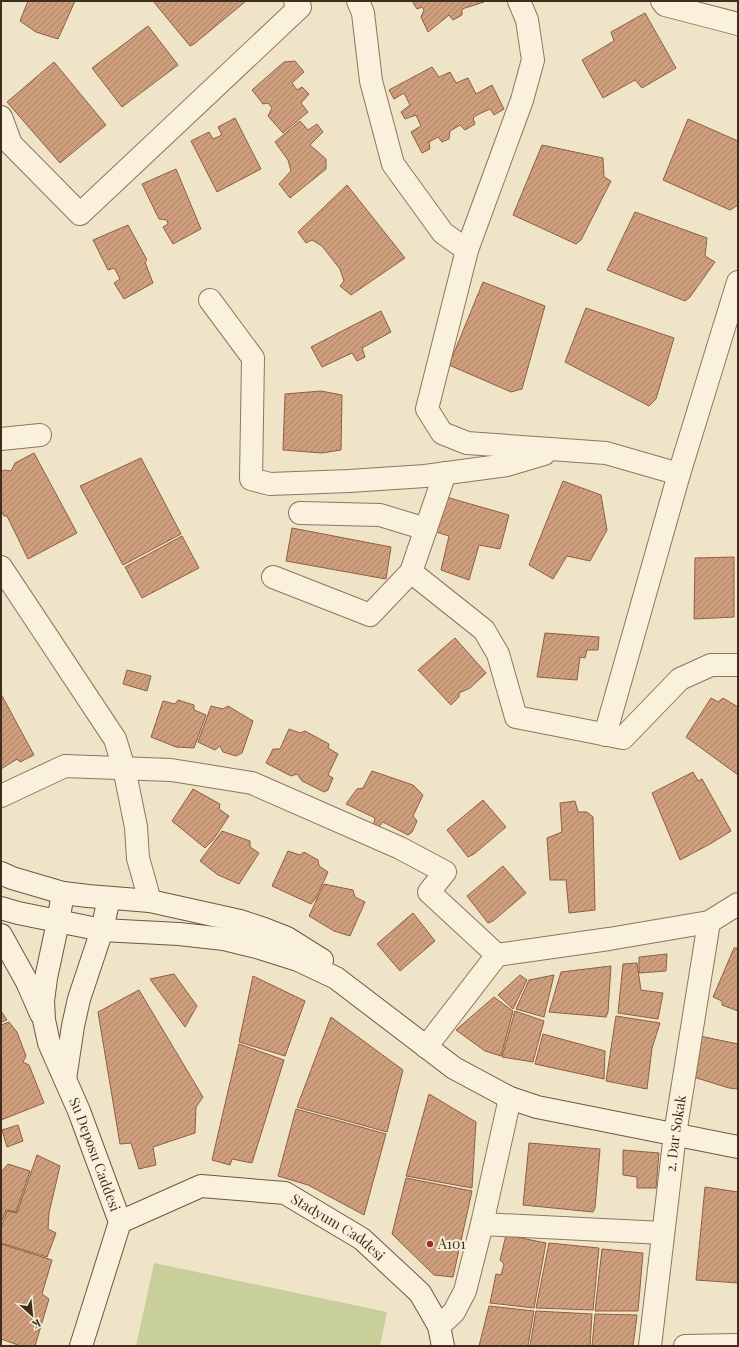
<svg xmlns="http://www.w3.org/2000/svg" width="739" height="1347" font-family="'Playfair Display',serif">
	<style>
		.pitch { fill: #c9cf9b }
		.building { fill: url(#building-hatch); stroke: #8d5f41 }
		.lines { fill: none; stroke-linecap: round; stroke-linejoin: round }
		.street-casing { stroke: #8d765c; stroke-width: 24 }
		.secondary-casing { stroke: #6f573f; stroke-width: 24 }
		.street { stroke: #faf1dc; stroke-width: 22 }
		.secondary { stroke: #faf1dc; stroke-width: 22 }
		.poi-dot { fill: #9e2a2b; stroke: #f7eed8; stroke-width: 1.5 }
		.labels { text-anchor: middle; stroke-width: 4; stroke-linejoin: round; paint-order: stroke }
		.street-label { font-size: 14px; fill: #3d2e20; stroke: #f7eed8 }
		.poi-label { font-size: 14px; fill: #3d2e20; stroke: #f7eed8; text-anchor: start }
	</style>
	<defs>
		<pattern id="building-hatch" width="6" height="6" patternUnits="userSpaceOnUse"><rect width="6" height="6" fill="#cf9f7d"/><path d="M-1 1l2-2M0 6l6-6M5 7l2-2" fill="none" stroke="#a98266"/></pattern>
	</defs>
	<rect width="100%" height="100%" fill="#f0e4c8"/>
	<path class="pitch" d="M154,1263l233,49 -7,34h-244z"/>
	<path class="building" d="M28,1h47l-17,38 -22,-7 -16,-11z
		M153,1h93l-52,43 -4,2z
		M412,1h72v1l-22,7v6l-9,5 -4,-5 -21,17 -7,-15 3,-7 -2,-3 -5,2z
		M645,13l31,55 -34,20 -7,-8 -32,18 -21,-38 32,-19 -3,-9z
		M148,26l30,39 -56,42 -30,-39z
		M295,61l9,11 -12,11 5,7 5,-3 7,7 -8,9 7,9 -25,21 -15,-17 4,-8 -4,-5 -5,1 -11,-14 32,-28z
		M54,62l52,63 -46,38 -53,-61z
		M432,67l7,10 11,-5 6,11 12,-5 8,16 16,-9 12,24 -10,6 -4,-6 -13,6 -4,3 2,6 -10,6 -5,-5 -10,6 -1,8 -7,3 -4,-5 -9,5 1,7 -8,4 -11,-21 10,-6 -5,-11 -11,4 -4,-7 9,-7 -6,-12 -10,6 -5,-9z
		M235,118l26,51 -44,23 -26,-51 18,-9 4,7 9,-4 -4,-8z
		M688,119l50,22v64l-8,5 -67,-30z
		M300,121l8,9 9,-6 6,8 -13,13 16,14v10l-36,29 -11,-14 12,-13 -3,-11 -13,-18z
		M542,145l61,13 1,19 7,4 -30,59 -5,4 -63,-29z
		M176,169l25,60 -28,15 -10,-17 5,-3 -1,-4 -8,-1 -17,-35z
		M347,185l58,73 -54,37 -11,-9 4,-5 -4,-12 -18,-23 -10,-6 -6,3 -8,-11z
		M635,212l72,26 -2,18 10,6 -25,35 -5,4 -78,-31z
		M128,225l19,35 -2,2 8,21 -29,16 -10,-16 6,-4 -3,-6 -3,-5 -6,2 -15,-30z
		M483,282l62,24 -23,83 -11,3 -62,-27z
		M586,308l88,30 -18,61 -7,7 -84,-44z
		M381,311l10,21 -29,16 3,9 -8,4 -5,-8 -30,14 -11,-20z
		M321,391l21,4 -1,55 -19,3 -39,-3 2,-56z
		M34,453l43,80 -49,26 -21,-43h-3l-3,-5v-39l3,-2 7,1 4,-8z
		M141,458l40,76 -58,31 -43,-79z
		M563,481l38,14 6,35 -17,31 -23,-5 -14,23 -24,-14z
		M439,495l70,20 -9,34 -21,-4 -10,35 -28,-10 8,-34 -19,-6z
		M292,528l99,19 -5,32 -100,-18z
		M182,536l17,32 -57,30 -17,-31z
		M734,557v60l-40,2 1,-61z
		M545,633l54,4 -1,13h-11l-2,8 -5,-1 -3,23 -40,-3z
		M455,638l31,35 -16,15 -11,5v4l-8,8 -33,-35z
		M127,670l24,6 -4,15 -24,-7z
		M1,694l33,61 -14,7 -3,-3 -16,10z
		M711,698l7,4 5,-4 15,9v68l-52,-38z
		M178,700l16,5v5l12,5 -12,33 -18,-1 -25,-10 12,-36 12,3z
		M211,706l12,3 5,-3 25,15 -11,32 -6,3 -13,-4 -3,-6 -5,4 -17,-8z
		M289,729l11,4 5,-2 24,13 -1,4 10,6 -10,21 5,3 -5,12 -4,2 -22,-11 -5,-7 -6,2 -25,-13 7,-14h7z
		M372,771l41,14 10,10 -10,21 4,5 -5,11 -4,3 -25,-13 -6,7 -4,-3 2,-8 -29,-14 11,-15 6,-1z
		M693,772l5,9 4,-2 29,52 -21,13 -30,16 -28,-67z
		M193,789l27,15 -1,5 10,7 -16,24 -8,8 -33,-27z
		M483,800l23,27 -32,27 -6,3 -21,-27z
		M575,801l3,11h9l6,5 2,93 -26,3 -3,-33h-16l-3,-42 15,-6 -2,-29z
		M222,831l28,10v6l9,6 -20,31 -21,-9 -18,-14z
		M288,851l12,4 4,-3 14,8 1,6 9,6 -12,26 -5,6 -39,-18z
		M503,866l23,27 -33,28 -5,2 -21,-27z
		M324,884l29,6 2,7 10,5 -15,34 -16,-5 -25,-15z
		M413,913l22,28 -35,30 -23,-27z
		M734,948h4v63l-16,-6v-4l-9,-4z
		M667,954l-1,17 -27,2v-16z
		M637,963l4,27 22,3 -5,26 -40,-6 5,-49z
		M611,966l-3,46 -2,5 -57,-5 12,-40z
		M174,974l23,32 -12,21 -35,-48z
		M520,975l7,5 -14,29 -15,-14z
		M554,975l-10,42 -28,-8 13,-29z
		M253,976l52,25 -20,55 -46,-14z
		M139,990l64,107 -7,10 -1,26 -42,14 3,18 -17,4 -8,-26 -11,1 -22,-132z
		M494,997l19,14 -12,45 -16,-5 -29,-21z
		M1,1011l6,9 -6,2z
		M515,1011l29,10 -11,41 -31,-5z
		M616,1016l44,7 -8,25 -5,41 -41,-8z
		M331,1017l72,53 -16,62 -90,-25z
		M9,1022l8,10 9,24 -3,6 6,3 15,38 -43,17v-95z
		M543,1034l62,17 -1,28 -69,-15z
		M700,1036l38,8v45l-9,-1 -42,-13z
		M239,1044l45,16 -32,103 -20,-4 -2,6 -18,-5z
		M429,1094l47,28 -4,66 -66,-12z
		M296,1109l90,25 -22,81 -56,-30 -30,-9z
		M18,1125l5,16 -16,6 -5,-17z
		M529,1143l71,6 -5,59 -2,4 -70,-7z
		M623,1150l36,3 -3,35h-19v-11l-14,-2z
		M37,1155l23,11 -11,47 -1,16 8,4 -9,24 -46,-14v-15l6,-17 10,2z
		M8,1164l22,7 -14,41 -10,-2 -5,13v-51z
		M406,1178l66,13 -19,86 -19,-2 -42,-41z
		M705,1187l33,5v91l-42,-3z
		M506,1235l40,8 -12,65 -44,-5 6,-29 5,1 3,-11 -4,-4z
		M549,1243l50,5 -6,62 -57,-2z
		M1,1244l51,16 -10,34 7,5 -14,47h-14l-20,-7z
		M602,1249l41,4 -5,58h-43z
		M489,1306l45,5 -6,35h-49z
		M536,1311l56,3 -2,32h-60z
		M595,1314l42,1 -4,31h-41z"/>
	<g class="lines">
		<g class="street-casing">
			<g id="street">
				<path d="M358,1l5,12 8,68 22,83 50,69 24,17"/>
				<path d="M519,1l8,19 6,40 -11,40 -55,150 -40,159 15,24 25,10 139,10 73,21"/>
				<path d="M662,1l3,4 73,19"/>
				<path d="M1,117l10,27 69,70 220,-207 -5,-6"/>
				<path d="M210,300l43,58 -2,121 19,5 79,-3 76,-5 82,-11 37,-11"/>
				<path d="M1,439l39,-4"/>
				<path d="M300,513l80,2 46,14"/>
				<path d="M1,567l114,172 9,29 12,59 2,31 12,43"/>
				<path d="M411,572l73,58 14,24 18,63 107,21 57,-59 31,-14h27"/>
				<path d="M273,577l97,38 41,-43 34,-99"/>
				<path d="M605,735l74,-261 59,-192"/>
				<path d="M1,796l64,-30 106,4 81,13 148,65 45,24 -16,20 68,63"/>
				<path d="M426,1047l71,-92 112,-16 100,-17 29,-18"/>
				<path d="M482,1224l181,9"/>
				<path d="M439,1326l15,-14 11,-21 17,-67 28,-126"/>
				<path id="s1" d="M650,1346l25,-212 34,-212"/>
				<path d="M685,1346l53,-1"/>
			</g>
		</g>
		<g class="secondary-casing">
			<g id="secondary">
				<path d="M1,873l11,5 51,15 25,3 62,5 90,20 24,8 23,9 35,22"/>
				<path id="s2" d="M63,893l-5,29 -12,56 -3,23 1,19 5,23 30,68 41,111 -39,124"/>
				<path d="M1,908l17,5 84,17 77,4 45,5 36,9 38,12 38,18 118,90 56,30 27,9 201,40"/>
				<path d="M1,935l26,47 14,32"/>
				<path d="M65,1079l8,-53 6,-27 23,-69 7,-32"/>
				<path id="s3" d="M120,1222l81,-36 84,7 77,46 58,54 19,33 4,20"/>
			</g>
		</g>
		<use href="#street" class="street"/>
		<use href="#secondary" class="secondary"/>
	</g>
	<circle class="poi-dot" cx="430" cy="1244" r="4"/>
	<g class="labels">
		<g class="street-label">
			<text dy="5" stroke="none"><textPath href="#s1" startOffset="214">2. Dar Sokak</textPath></text>
			<text dy="5" stroke="none"><textPath href="#s2" startOffset="273">Su Deposu Caddesi</textPath></text>
			<text dy="5" stroke="none"><textPath href="#s3" startOffset="236">Stadyum Caddesi</textPath></text>
		</g>
		<g class="poi-label">
			<text x="438" y="1249">A101</text>
		</g>
	</g>
	<rect width="739" height="1347" fill="none" stroke="#3d2e20" stroke-width="4"/>
	<g transform="translate(32 1315) rotate(153)" stroke="#f7eed8" stroke-width="3" paint-order="stroke">
	<path d="M0-3L7 15L0 10L-7 15Z" fill="#3d2e20"/>
	<text y="-6" font-size="11" font-weight="bold" text-anchor="middle" fill="#3d2e20">K</text>
	</g>
</svg>
